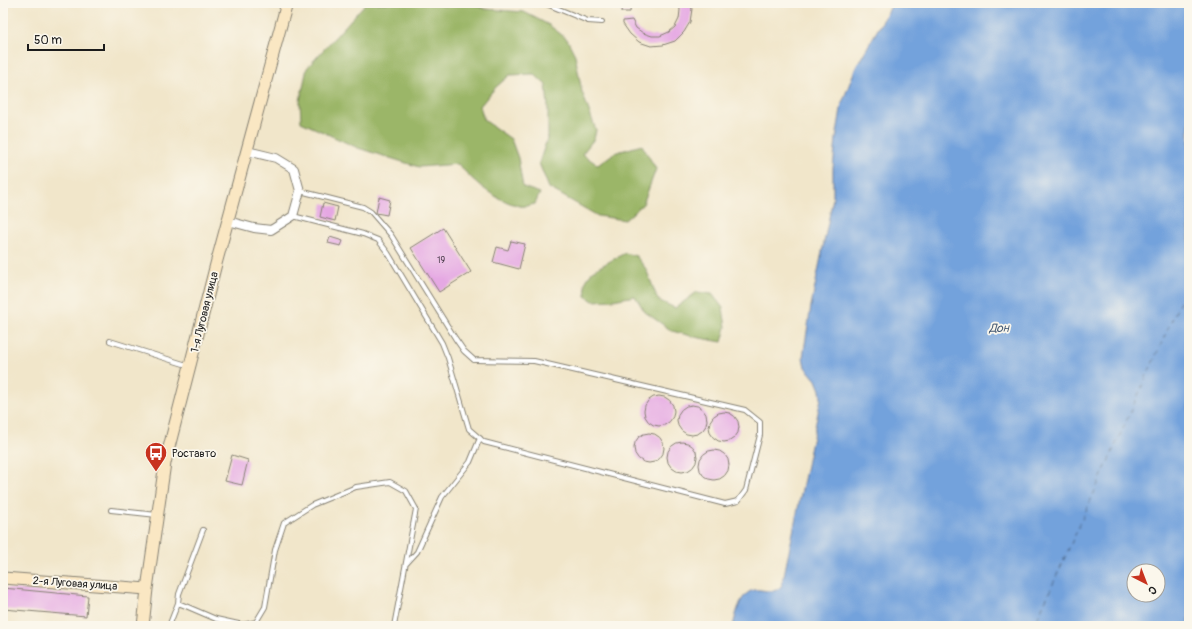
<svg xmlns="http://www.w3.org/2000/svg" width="1192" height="629" font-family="Pangolin,sans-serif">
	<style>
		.forest { fill: #9bb668; stroke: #5c6942 }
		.water { fill: #73a2dc; stroke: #485f7c; fill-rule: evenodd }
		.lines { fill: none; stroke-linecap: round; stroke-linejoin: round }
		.ferry { stroke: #435872; stroke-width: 1; stroke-dasharray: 5 4; stroke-linecap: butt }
		.building { fill: #e5a8e3 }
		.service-casing { stroke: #868173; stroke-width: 6 }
		.minor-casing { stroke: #868173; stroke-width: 10 }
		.secondary-casing { stroke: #868173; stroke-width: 13 }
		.service { stroke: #fff; stroke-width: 4 }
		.minor { stroke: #fff; stroke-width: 8 }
		.secondary { stroke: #fae7c3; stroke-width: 11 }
		.labels { text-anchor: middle; stroke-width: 3.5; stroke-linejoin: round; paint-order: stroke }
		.number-label { font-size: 9px; fill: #4e3f4e }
		.street-label { font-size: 11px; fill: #1c1c1c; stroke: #fbf7ec }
		.poi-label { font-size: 11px; fill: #1c1c1c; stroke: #fbf7ec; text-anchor: start }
		.water-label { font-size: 12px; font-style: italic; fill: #435872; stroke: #fbf7ec }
	</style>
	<rect width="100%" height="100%" fill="#fbf7ec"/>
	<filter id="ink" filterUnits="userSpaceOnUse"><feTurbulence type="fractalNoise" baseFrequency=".025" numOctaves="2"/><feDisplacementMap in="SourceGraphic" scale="8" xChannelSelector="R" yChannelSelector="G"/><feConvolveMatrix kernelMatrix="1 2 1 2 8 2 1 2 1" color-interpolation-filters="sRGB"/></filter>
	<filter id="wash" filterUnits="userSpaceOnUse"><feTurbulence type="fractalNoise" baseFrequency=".012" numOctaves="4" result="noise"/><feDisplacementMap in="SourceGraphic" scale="16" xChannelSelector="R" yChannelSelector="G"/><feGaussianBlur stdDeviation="0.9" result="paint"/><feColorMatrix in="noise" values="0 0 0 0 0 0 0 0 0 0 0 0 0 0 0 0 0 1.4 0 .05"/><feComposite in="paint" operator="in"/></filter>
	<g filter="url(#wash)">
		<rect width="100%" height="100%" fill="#f1e6ca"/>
		<path class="forest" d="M366,3h68l10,3 8,-3h19l14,6 39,3 25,13 18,14 8,16 7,37 14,38 -2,9 -12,15 16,11 16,-12 28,-8 14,24 -13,35 -18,16 -27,-4 -49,-28 -10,-25 9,-27v-30l-2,-21 -12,-11 -24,1 -14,12 -16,19 4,14 27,19 7,19 5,29 17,6 -5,11c-5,1 -11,3 -15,2 -26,-6 -45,-23 -62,-42l-39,3 -61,-19 -57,-26 -1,-21 7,-33z
			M625,253l11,3 10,13 12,31 17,8 22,-16 15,2 11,14 3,19 -4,15 -27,-5 -23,-6 -27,-19 -10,-16 -22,4 -20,1 -7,-5 -1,-13 7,-12z"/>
		<path class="water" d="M893,3h296v623h-456c3,-11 6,-28 16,-34 11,-7 24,6 33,-7l39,-187 -1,-8 -4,-10 -11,-13 -2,-10 8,-51 22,-108v-30l3,-29 6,-36 14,-36zM1134,571h24v24h-24z"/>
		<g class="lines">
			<path class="ferry" d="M1034,626l155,-344"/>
		</g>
		<g id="blocks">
			<path class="building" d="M622,3h9l-1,9h-9z
				M679,3h11l2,6 -2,13 -6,10 -9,9 -12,4 -12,1 -12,-4 -9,-8 -7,-10v-3l9,-1 4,8 7,5 9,3h8l9,-4 6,-5 4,-8 1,-9z
				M379,197l11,3 -3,15 -11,-2z
				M323,203l15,4 -3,14 -15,-4z
				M443,228l28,44 -32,20 -28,-44z
				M330,237l13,4 -2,5 -13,-3z
				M511,241l14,3 -6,25 -26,-7 4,-15 11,3z
				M644 411a15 15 0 1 1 30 0a15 15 0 1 1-30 0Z
				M677 420a15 15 0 1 1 30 0a15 15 0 1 1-30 0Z
				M709 427a15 15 0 1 1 30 0a15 15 0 1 1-30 0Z
				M634 448a15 15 0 1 1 30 0a15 15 0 1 1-30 0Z
				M667 457a15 15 0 1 1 30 0a15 15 0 1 1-30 0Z
				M699 465a15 15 0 1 1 30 0a15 15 0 1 1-30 0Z
				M232,455l16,5 -6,25 -17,-4z
				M3,588l85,8 -2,20 -83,-7z"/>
		</g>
	</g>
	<g filter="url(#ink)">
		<use href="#blocks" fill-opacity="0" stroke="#868173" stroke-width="1"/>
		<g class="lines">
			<g class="service-casing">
				<path id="service" d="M544,3l44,18 14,1
					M293,216l70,18 15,6 10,13 54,90 6,15 21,71 15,13 241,62 13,-3 8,-11 14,-55v-13l-15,-12 -211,-49 -60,-1 -10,-9 -9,-13 -64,-103 -20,-23 -8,-5 -63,-16
					M110,341l80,25
					M111,510l46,5
					M406,564l11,-12 25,-55 28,-35 10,-24
					M178,603l10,4 28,12 27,6 13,-3 9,-15 10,-57 9,-27 28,-18 44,-18 34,-5 16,9 10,18 -22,117
					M169,626l9,-23 1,-9 24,-64"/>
			</g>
			<g class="minor-casing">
				<path id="minor" d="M228,221l26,7 17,2 22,-14 7,-25 -6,-22 -18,-11 -29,-7"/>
			</g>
			<g class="secondary-casing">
				<path id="secondary" d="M3,578l144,11
					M143,626l4,-37 18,-126 51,-199 71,-261"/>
			</g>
			<use href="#service" class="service"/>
			<use href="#minor" class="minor"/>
			<use href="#secondary" class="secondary"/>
		</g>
	</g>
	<defs>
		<g id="bus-pin" transform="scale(1.15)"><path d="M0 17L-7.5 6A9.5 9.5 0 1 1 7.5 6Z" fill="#c8321e" stroke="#fbf7ec"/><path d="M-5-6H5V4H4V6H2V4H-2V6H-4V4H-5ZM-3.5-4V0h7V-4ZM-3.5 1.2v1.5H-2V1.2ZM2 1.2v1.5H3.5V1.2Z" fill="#fff"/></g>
	</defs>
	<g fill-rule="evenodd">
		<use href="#bus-pin" x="156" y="453"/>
	</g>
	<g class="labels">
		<g class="number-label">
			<text x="441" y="263">19</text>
		</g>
		<g class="street-label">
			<text transform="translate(204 312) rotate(-76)" y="4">1-я Луговая улица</text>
			<text transform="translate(75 583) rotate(4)" y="4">2-я Луговая улица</text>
		</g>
		<g class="poi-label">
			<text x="172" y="457">Роставто</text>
		</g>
		<g class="water-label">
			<text x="999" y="332">Дон</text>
		</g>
	</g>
	<rect width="1192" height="629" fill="none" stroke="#fbf7ec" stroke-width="16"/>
	<g transform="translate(1146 583) rotate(138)"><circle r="19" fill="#fbf7ec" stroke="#a29f99"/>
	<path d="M0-3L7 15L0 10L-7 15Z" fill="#c8321e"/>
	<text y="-6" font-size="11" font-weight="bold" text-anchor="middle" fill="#1c1c1c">С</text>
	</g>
	<path d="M28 44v6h76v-6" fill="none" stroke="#1c1c1c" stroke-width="2"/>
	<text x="34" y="44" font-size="12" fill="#1c1c1c" stroke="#fbf7ec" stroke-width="3" paint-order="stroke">50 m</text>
</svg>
